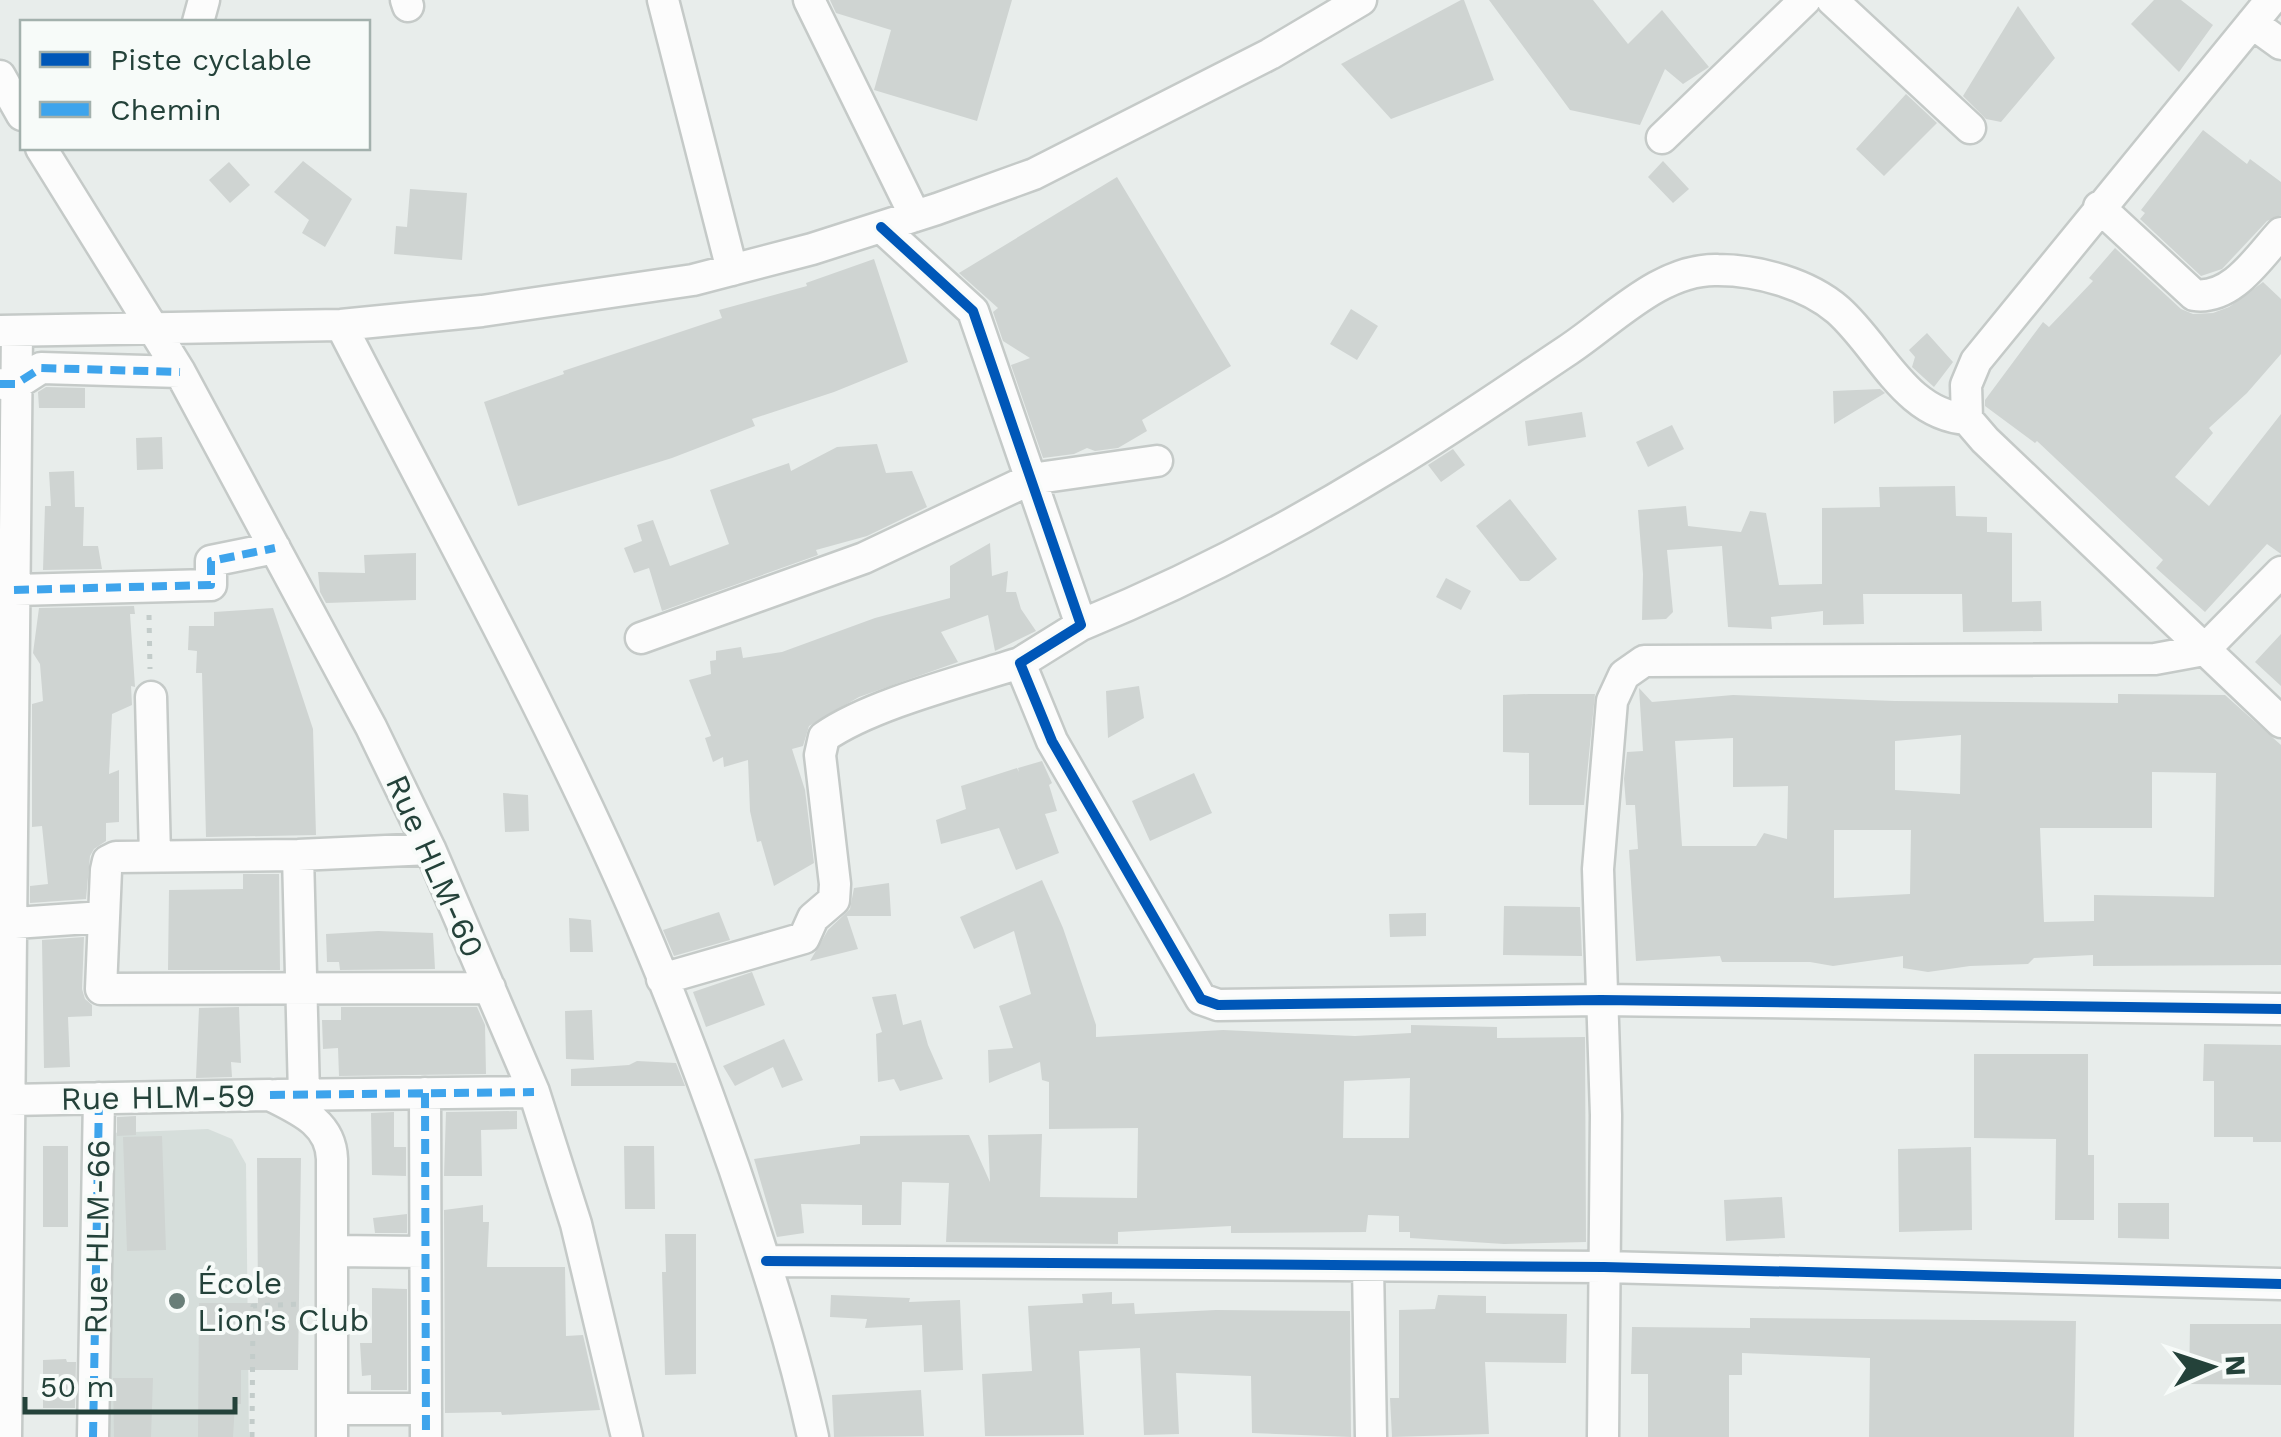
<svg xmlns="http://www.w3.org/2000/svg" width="2281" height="1437" font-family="'Work Sans',sans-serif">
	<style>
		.built { fill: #d6dedb }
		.building { fill: #cfd4d2; fill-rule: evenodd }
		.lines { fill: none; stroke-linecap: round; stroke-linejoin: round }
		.minor-casing { stroke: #c5cac8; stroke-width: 35 }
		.path { stroke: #c3ccca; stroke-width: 5; stroke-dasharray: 5 8; stroke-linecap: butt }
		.minor { stroke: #fcfcfc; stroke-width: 30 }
		.quiet { stroke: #3ea4ec; stroke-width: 8; stroke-dasharray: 15 8; stroke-linecap: butt }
		.cycleway-casing { stroke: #f7fbf9; stroke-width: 16 }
		.cycleway { stroke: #0057b8; stroke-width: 10 }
		.poi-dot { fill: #697e78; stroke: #f7fbf9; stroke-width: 4 }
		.labels { text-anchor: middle; stroke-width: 8; stroke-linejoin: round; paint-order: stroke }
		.street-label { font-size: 32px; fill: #24423a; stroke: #f7fbf9 }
		.poi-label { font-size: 32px; fill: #24423a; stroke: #f7fbf9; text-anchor: start }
	</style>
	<rect width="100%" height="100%" fill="#e8edeb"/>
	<path class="built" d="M208,1129l24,10 14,25 3,273h-144l5,-304z"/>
	<path class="building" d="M830,0h182l-35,121 -103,-31 17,-60 -55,-17z
		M1461,0h3l30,80 -103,39 -50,-55z
		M1489,0h104l35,44 34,-34 47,57 -26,17 -18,-15 -25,56 -70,-15z
		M2154,0h27l32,25 -34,47 -48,-48z
		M2018,6l37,52 -54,64 -15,-3 -23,-23z
		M1906,94l31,29 -53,53 -28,-27z
		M2203,130l44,34 3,-5 31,23v33l-14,6 -45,48 -21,7 -61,-57 5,-6 -4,-3z
		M303,161l49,38 -27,48 -23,-14 7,-13 -35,-28z
		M1663,161l26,28 -16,14 -25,-26z
		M229,162l21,23 -20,18 -21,-23z
		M1117,177l114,189 -89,54 5,11 -29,17 -23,3 -8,-3 -13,6 -31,4 -32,-93 19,-7 -27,-17 -10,-29 5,-4 -39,-35z
		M410,189l57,4 -5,67 -68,-6 2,-28 11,1z
		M2115,248l66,61 12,5 20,-1 16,-6 34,-25 18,17v55l-34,39 -38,35 4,5 -38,44 34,29 72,-92v140l-14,-10 -62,68 -49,-44 7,-8 -126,-119 -2,2 -50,-37v-6l58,-78 6,5 44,-46 -4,-3z
		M874,259l34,103 -74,30 -82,27 3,7 -83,32 -154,48 -34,-104 80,-28 -1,-3 159,-53 -3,-8 88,-24 -1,-3z
		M1351,309l27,17 -21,34 -27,-16z
		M1927,333l26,29 -19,25 -22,-20 3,-10 -6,-7z
		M46,387l39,1v20h-46l-1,-16z
		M1880,389l5,4 -51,31 -1,-33z
		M1582,412l4,25 -58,9 -3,-25z
		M1672,425l12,24 -36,18 -12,-25z
		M162,437l1,32 -26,1 -1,-32z
		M877,444l9,29 26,-2 15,36 -60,29 -51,14 2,5 -156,56 -13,-43 -15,5 -10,-25 18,-7 -5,-16 16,-5 17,46 59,-22 -19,-54 79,-27 2,8 46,-24z
		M1453,449l12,16 -24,17 -13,-17z
		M74,471l1,36h9l-1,39h15l4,23 -59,1 2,-64h6l-2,-34z
		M1955,486l1,30 31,1v15l25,1v69l29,-1 1,30 -79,1 -1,-38h-99l1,30 -41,1v-14l-52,6 1,12 -44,-2 -6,-81 -55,4 6,62 -7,7 -24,1 1,-46 -5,-64 48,-4 2,20 53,6 9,-21 16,2 13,72 43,-1v-76l58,-1 -1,-20z
		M1510,499l47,60 -28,22h-9l-44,-55z
		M990,543l2,33 16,-5 -2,21h10l5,17 15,22 -41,20 -7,-36 -47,17 17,30 -99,35 -50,29 -6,20 -11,3 13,41 9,73 -40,23 -13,-45 -4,1 -7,-31 -2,-51 -24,7 -1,-10 -10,5 -8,-24 6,-2 -22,-56 22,-6 -1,-13 6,-1v-9l25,-4 2,11 39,-6 93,-34 75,-20v-32z
		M416,553v47l-90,3 -6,-11 -2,-20 47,1 -1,-18z
		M1446,578l25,13 -10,19 -25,-13z
		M134,606l1,8h-5l5,73 -4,-1 1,19 -20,9 -3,60 10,-4v52l-13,1v18l-12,8 -4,7 -4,43 -56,4v-17l18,-2 -6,-58 -10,1v-123l11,-3 -3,-37 -7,-11 6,-45z
		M273,608l40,121 3,106 -110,2 -4,-164h-6l1,-22 -9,-1 1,-24h25v-14z
		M2281,634v52l-26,-24z
		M1139,686l5,32 -36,20 -2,-47z
		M1639,688l13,14 81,-7 162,6 223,2v-9l107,1 56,50v220l-188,1v-11l-59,3 -6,6 -58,2 -42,6 -25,-4v-12l-70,10 -23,-4h-88l-2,-6 -84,5 -7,-111 9,-1 -3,-44h-9l-2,-26 3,-27 16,-1zM1961,735l-1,59 -65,-4v-49zM1733,738v49l55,-1 -1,53 -23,-6 -8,13h-74l-7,-105zM2152,772l64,1 -2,124 -120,-2v26l-50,1 -4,-94h112zM1834,830h77l-1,64 -76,4z
		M1529,694h66l-11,111h-55v-52l-26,-1v-57z
		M1042,761l10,22 -3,2 8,26 -12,3 14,39 -43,17 -17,-42 -58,16 -5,-24 30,-11 -5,-23 56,-18 2,4 -1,-4z
		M1194,773l18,40 -62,28 -18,-40z
		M503,793l25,2 1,36 -24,1z
		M243,874h36l1,96h-112l1,-80 74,-1z
		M1042,880l21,48 33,97v12l127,-7 132,6 56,-3v-8l86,2v11l88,-1 1,205 -82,2 -94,-6v-6h-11v-16l-31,-1 -2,17 -135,1v-7l-113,6v12l-172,-2 3,-59 -47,-1 -1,43h-39v-20l-61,-1 3,29 -27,4 -23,-78 106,-15v-8l109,-1 21,47 -2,-47 54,-1 -2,63 97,1 1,-70 -89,1v-47l-7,-2 -2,-18 -51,21 -1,-33 25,-2 -14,-42 32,-12 -17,-63 -40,18 -14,-32zM1410,1078l-1,60h-66l1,-57z
		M889,883l2,33h-44l11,33 -48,12 18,-31 22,-21 4,-21z
		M1504,906l76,1 2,49 -79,-1z
		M719,912l11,28 -56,16 -11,-26z
		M1426,913v23l-36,1 -1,-23z
		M569,918l22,2 2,32h-23z
		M378,931l55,2 2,36 -95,1 -1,-8h-12l-1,-28z
		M84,937l-2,52 3,10 7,6v11l-24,1 2,50 -26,1 -2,-128z
		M752,972l13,33 -59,22 -13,-35z
		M896,994l7,31 18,-5 7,25 15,34 -43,12 -6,-12 -16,3 -2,-48 6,-2 -10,-35z
		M239,1007l2,56 -10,-1 1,15 -36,1 3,-70z
		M341,1007h136l8,18 1,49 -147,2 -1,-28 -15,1 -1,-29h19z
		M592,1010l2,50 -28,-1 -1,-48z
		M784,1039l19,41 -21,8 -9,-21 -38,19 -12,-20z
		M2204,1044l77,1v97h-28v-5h-39v-56h-11z
		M1974,1054h114v101h6v65h-39l1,-81 -82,-1z
		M637,1061l39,2 9,23h-114v-17l58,-4z
		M517,1111v18l-36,1 1,46h-38l2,-64z
		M394,1112v35h12v29l-34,-1 -1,-62z
		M136,1116v19l-19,1v-19z
		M162,1136l4,114 -39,1 -4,-114z
		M43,1146h25v81h-25z
		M624,1146h30l1,63h-30z
		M1971,1147l1,83 -73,2 -1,-83z
		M257,1158h44l-3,212h-57v34h-6l-2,33h-35l1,-134h59z
		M1782,1197l3,41 -59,3 -2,-41z
		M2118,1203h51v36l-51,-1z
		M483,1205v17h6l-2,45h78l1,69 17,-1 17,75 -98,5 -1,-3 -56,1 -1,-203z
		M407,1214v19h-32l-2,-15z
		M665,1234h31v140l-31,1 -3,-103h4z
		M372,1288l35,1v101h-36v-15l-9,1 -2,-33h12z
		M1112,1292v12l22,-1 1,11 81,-4 134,1 1,126 -99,-4 -1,-57 -75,-3 3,61 -35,1 -4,-87 -61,3 5,84 -99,1 -3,-62 50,-3 -4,-65 55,-3 -1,-9z
		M831,1295l79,3 -1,4 51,-2 3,70 -39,2 -2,-47 -57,3 2,-9 -37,-2z
		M1438,1295l48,1v17l81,1 -1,49 -81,-1 4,72 -97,3 -2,-39h9v-88l36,-1z
		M1750,1318l326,3 -2,116h-205l1,-79 -128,-5v22h-13v62h-81v-63h-17l1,-47 118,1z
		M2190,1324h91v61l-92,-1z
		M66,1359l1,3h9l-1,46h-32v-48z
		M113,1378h40l-2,59h-37z
		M921,1390l3,46 -90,1 -2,-42z"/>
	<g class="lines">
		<g class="minor-casing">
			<path id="minor" d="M406,0l2,6
				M663,0l69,270
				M809,0l106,216
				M1832,0l138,128
				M2271,0l-295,361 -10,24 1,34 18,21 296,282
				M198,22l6,-22
				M2252,23l29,21
				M0,76l22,39
				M1662,138l143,-138
				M41,148l139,224 191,355 59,122 104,243 42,132 51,213
				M2099,207l95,88c38,5 64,-37 87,-62
				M881,227l92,84 108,314 -61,38 32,78 149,258 17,6 383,-5 680,9
				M341,325c101,197 210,392 298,596 35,81 66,164 95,247 30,89 59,177 79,269
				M0,331l341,-6 141,-14 211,-31 119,-31 125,-40 97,-35 236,-120 91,-54
				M3,384h13l25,-16 139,4
				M14,590l197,-5v-24l64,-13
				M1081,625c103,-42 201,-93 296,-151 65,-38 128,-82 191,-124 44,-29 93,-82 150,-80 40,0 90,14 120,40 42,37 67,105 129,109
				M641,638l223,-80 167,-79 126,-18
				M151,697l4,159
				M430,849l-132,6 -182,2 -8,4 -2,9 -5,119 389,-1
				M298,855l6,240
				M0,924l103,-7
				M662,979l142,-41 9,-20 21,-18 1,-16 -15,-129 4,-18c47,-33 140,-56 196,-74
				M425,1093l1,344
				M278,1095l256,-3
				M9,1100l261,-5c30,15 61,28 62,64v278
				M332,1251l93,1
				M766,1261l838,6 677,17
				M1368,1266l3,171
				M332,1409h94
				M6,1437l11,-1106
				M93,1437l6,-339
				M1603,1437l3,-322 -8,-246 14,-168 12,-26 20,-14 511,-2 49,-9 77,-78"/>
		</g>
		<path class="path" d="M149,615l1,54
			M252,1437l1,-131 51,-2"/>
		<use href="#minor" class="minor"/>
		<path class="quiet" d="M0,384h16l25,-16 139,4
			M14,590l197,-5v-24l64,-13
			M425,1093l1,344
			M270,1095l264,-3
			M93,1437l6,-339"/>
		<g class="cycleway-casing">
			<path id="cycleway" d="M881,227l92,84 108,314 -61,38 32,78 149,258 17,6 383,-5 680,9
				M766,1261l838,6 677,17"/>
		</g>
		<use href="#cycleway" class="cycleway"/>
	</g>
	<circle class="poi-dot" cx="177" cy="1301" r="10"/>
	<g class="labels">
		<g class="street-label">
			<text transform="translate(435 866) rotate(66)" y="11">Rue HLM-60</text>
			<text transform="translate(158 1097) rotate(-1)" y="11">Rue HLM-59</text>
			<text transform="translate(97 1237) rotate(-89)" y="11">Rue HLM-66</text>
		</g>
		<g class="poi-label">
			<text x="197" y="1294">École<tspan x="197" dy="37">Lion's Club</tspan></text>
		</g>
	</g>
	<rect x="20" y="20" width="350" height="130" fill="#f7fbf9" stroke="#a3b1ad" stroke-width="2.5"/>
	<rect x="40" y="52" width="50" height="15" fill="#0057b8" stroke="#a3b1ad" stroke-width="2.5"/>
	<text x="110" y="70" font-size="30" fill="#24423a">Piste cyclable</text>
	<rect x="40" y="102" width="50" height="15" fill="#3ea4ec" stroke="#a3b1ad" stroke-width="2.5"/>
	<text x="110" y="120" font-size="30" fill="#24423a">Chemin</text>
	<g transform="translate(2211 1367) rotate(87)" stroke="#f7fbf9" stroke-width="8" paint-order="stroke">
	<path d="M0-8L18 38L0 25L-18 38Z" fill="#24423a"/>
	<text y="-15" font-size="28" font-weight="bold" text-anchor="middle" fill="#24423a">N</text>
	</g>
	<path d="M25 1397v15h210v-15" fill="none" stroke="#24423a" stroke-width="5"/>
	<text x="40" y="1397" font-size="30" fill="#24423a" stroke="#f7fbf9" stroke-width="8" paint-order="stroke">50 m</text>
</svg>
